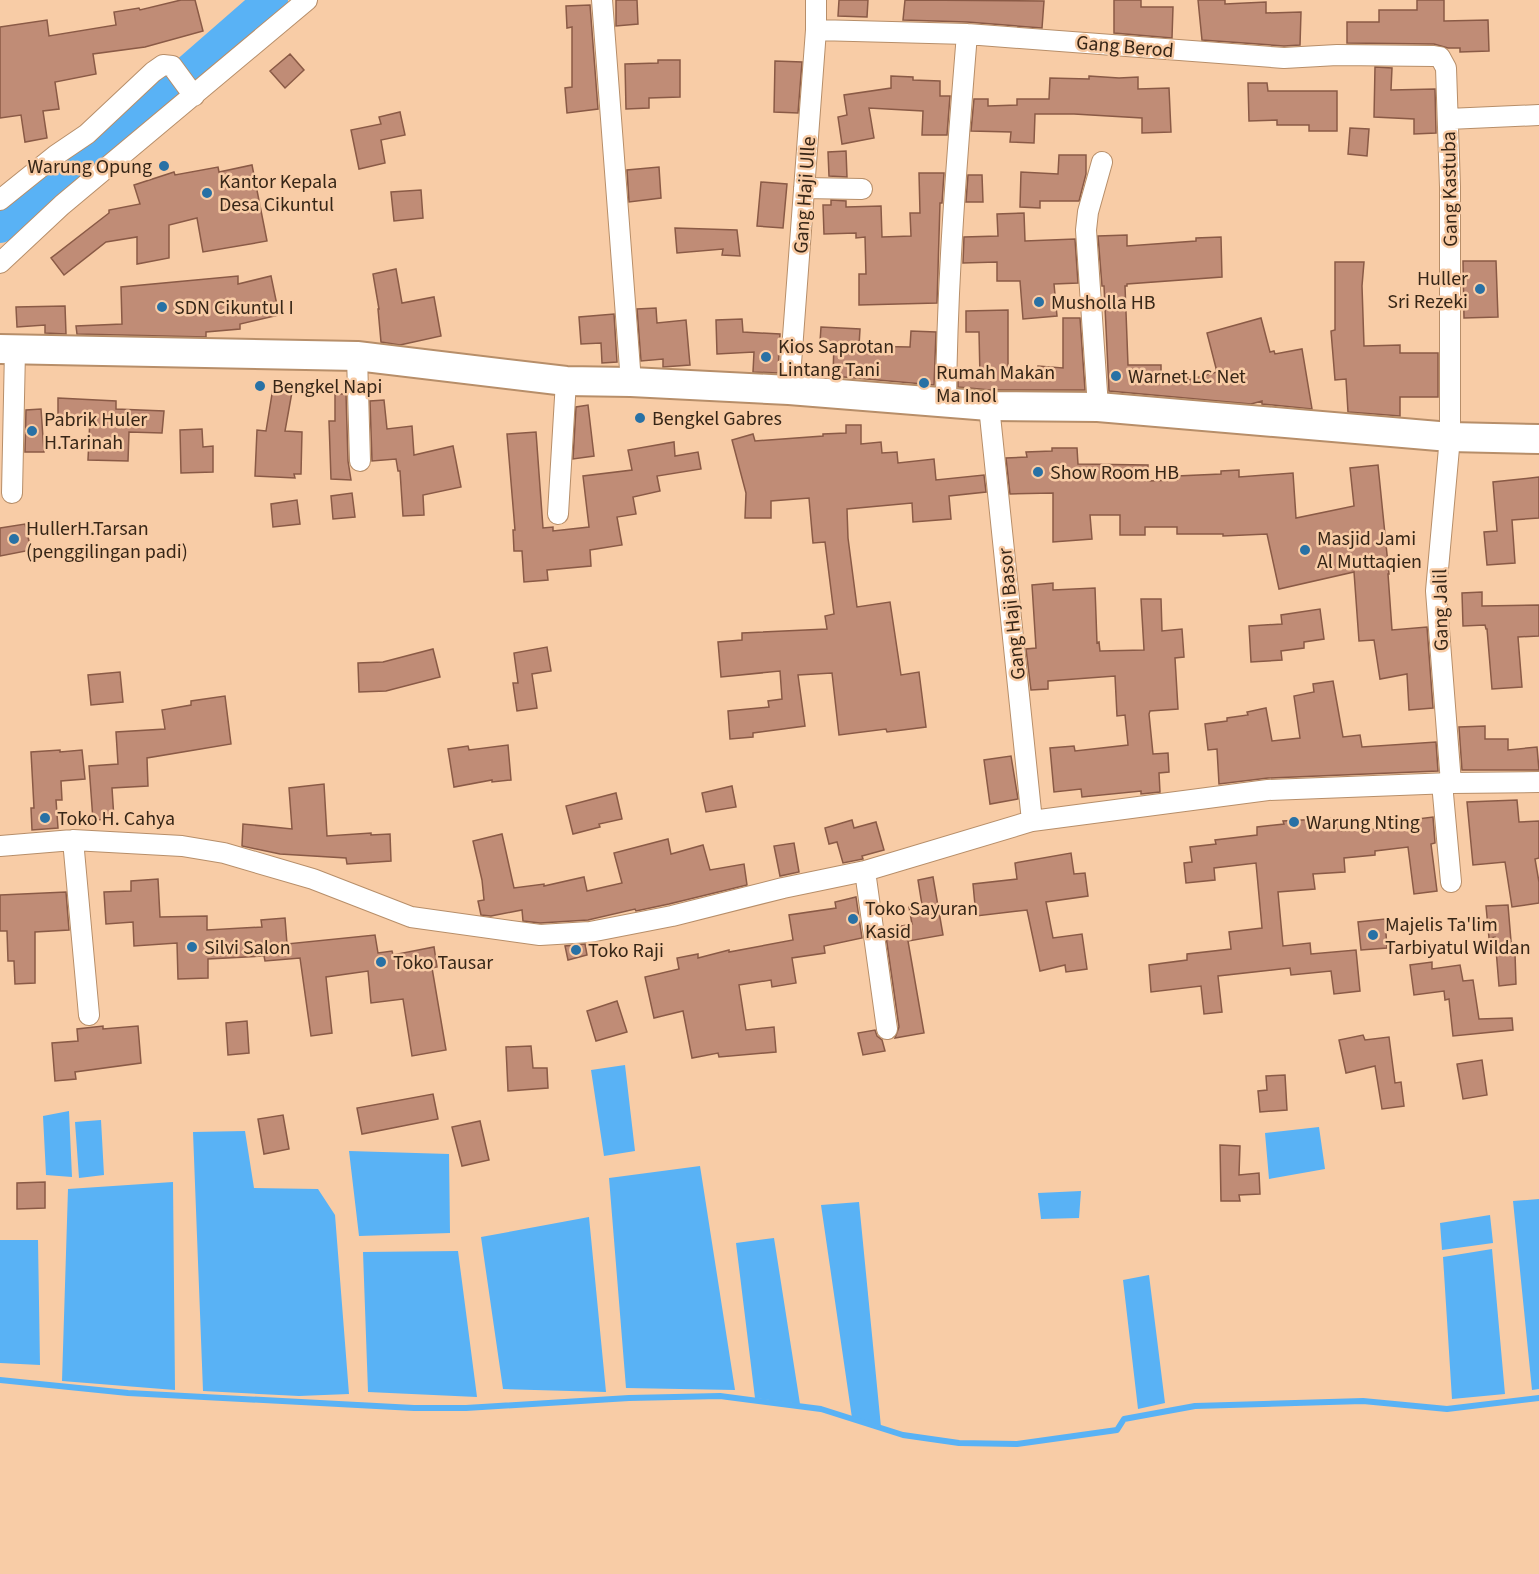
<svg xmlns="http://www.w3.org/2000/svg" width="1539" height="1574" font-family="'Source Sans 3',sans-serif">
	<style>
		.water { fill: #59b2f5 }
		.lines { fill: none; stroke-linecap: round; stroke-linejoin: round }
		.stream { stroke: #59b2f5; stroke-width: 6 }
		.river { stroke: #59b2f5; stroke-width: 34 }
		.building { fill: #c08c76; stroke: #8a5a46; stroke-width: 1.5 }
		.street-casing { stroke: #b78e69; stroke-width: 22 }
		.secondary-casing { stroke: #b78e69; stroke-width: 32 }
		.street { stroke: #fff; stroke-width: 20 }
		.secondary { stroke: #fff; stroke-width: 28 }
		.poi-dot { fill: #2871a5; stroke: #f8cca6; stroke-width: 2 }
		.labels { text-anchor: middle; stroke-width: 5; stroke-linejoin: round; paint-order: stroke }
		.street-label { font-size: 20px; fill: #372617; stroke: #f8cca6 }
		.poi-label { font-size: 20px; fill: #372617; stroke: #f8cca6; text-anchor: start }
	</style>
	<rect width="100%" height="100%" fill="#f8cca6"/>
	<path class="water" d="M625,1065l10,86 -31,5 -13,-86z
		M69,1111l3,66 -26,-2 -3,-59z
		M101,1120l3,55 -25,3 -4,-56z
		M1319,1127l6,42 -56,10 -4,-46z
		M245,1131l9,57 64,1 17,26 14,179 -50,2 -96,-5 -10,-259z
		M349,1151l100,3 1,79 -91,3z
		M700,1166l35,224 -109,-2 -17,-210z
		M173,1182l2,208 -113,-9 6,-192z
		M1081,1191l-2,27 -38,1 -3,-26z
		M1539,1199v190l-7,1 -19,-189z
		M859,1202l22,225 -29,-9 -31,-213z
		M1490,1215l3,28 -51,7 -2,-27z
		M589,1217l17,175 -103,-3 -22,-152z
		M774,1238l26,166 -45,-6 -19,-155z
		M0,1240h38l2,125 -40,-2z
		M1492,1249l13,145 -53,5 -9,-142z
		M458,1251l19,146 -109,-5 -5,-140z
		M1149,1275l16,128 -27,6 -15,-129z"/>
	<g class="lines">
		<path class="stream" d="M0,1380l128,13 286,15h52l163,-10 91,-2 101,13 82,26 56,8 58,1 100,-14 7,-11 71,-13 168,-5 84,8 92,-11"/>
		<path class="river" d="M0,226l162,-131 109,-95"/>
	</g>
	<path class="building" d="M181,0h14l8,31 -58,16 -52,7 3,20 -41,8 4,27 -16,2 4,27 -22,4 -4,-27 -21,3v-91l47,-7 2,16 67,-11 -2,-13 25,-4 1,2z
		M616,0h21l1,24 -22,2z
		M839,0h29l-1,17 -29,-1z
		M905,0l139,1 -2,27 -75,-6 -64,-2z
		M1114,0h27v7h32l-1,31 -58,-5z
		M1198,0h27v4l41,-2v11l35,-1 -1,33 -16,1 -82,-6z
		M1417,0h27v21l44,-1 1,31 -29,1v-4h-12l-14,-4 -87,-1v-21h32v-12h38z
		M590,5l8,104 -31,4 -2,-25 7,-1v-60l-5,1 -1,-22z
		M290,54l14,16 -19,18 -15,-17z
		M658,60h22v37l-31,1v10l-23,1 -1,-45 33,-1z
		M775,61l27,1 -4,51 -24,-1z
		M1375,67l17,1 -1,22 44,-1 1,44 -22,1v-15l-40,-2z
		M891,76l22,1v3l27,1v15h10l-3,39h-25l1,-24 -54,-3 5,30 -32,6 -4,-27 9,-2 -3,-20 47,-7z
		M1089,76l30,2 19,-1v12l31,-1 2,44 -29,1v-15l-68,-4h-39l-1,29 -24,-1 1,-10 -40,-1 3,-32h14v7l29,-1v-6h32l1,-21 39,1z
		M1248,83h19l1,8h69v40h-28v-6h-32v-5l-28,1z
		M400,112l5,23 -24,5 4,23 -26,6 -8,-39 30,-6 -2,-7z
		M1350,128l19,1 -2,27 -19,-2z
		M846,151l1,26 -18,-1 -1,-24z
		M1059,155h27v19l-7,27h-39v7l-20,-1 1,-35 37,2z
		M252,165l15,76 -64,11 -6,-34 -28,7v33l-32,6v-27l-31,5 -42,33 -13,-17 58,-45v-3l31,-6 -6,-19 40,-13 1,3 43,-8 1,5z
		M659,167l2,31 -32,4 -2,-32z
		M919,173h25l-2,30h-2l-3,100 -78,2v-31h7l-1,-37 -9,1v-5l-32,1 -1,-29h8v-5l15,1v6l35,-1 1,31 29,-1 -1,-23h10z
		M968,175h14l1,27h-17z
		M761,182l26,2 -4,44 -26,-2z
		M421,190l2,28 -29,3 -3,-29z
		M1024,213l1,28 50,-2 3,44 -24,1 3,32 -34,3 -3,-38h-23v-19l-34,1 1,-26 34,-1 -1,-22z
		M675,228l62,2 3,26 -18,-1 1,-6 -46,4z
		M1127,235v11l69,-5v-3l25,-1 1,40 -95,7v2h-2l3,79h33v13l26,-5 1,7 29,-8 -10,-39 54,-15 9,34 4,-1 1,3 27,-5 10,60 -50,-5v-3l-11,3 -142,-13 -5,-105h-2l-4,-50z
		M1463,261h33l2,56 -34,1z
		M1335,262h29l-2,24 2,60 36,-1v8h38v44h-38v19l-52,-4 -2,-33 -11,1 -4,-49 4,-1z
		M396,269l6,34 32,-6 7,39 -41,9 -19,-3 -3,-33h1l-6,-35z
		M238,276v8l33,-8 8,39 -39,9v5l-34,3v5l-129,-3 -1,-8 46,-2 -1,-37z
		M65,306l1,28 -21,-1v-8l-28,2 -1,-20z
		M656,308l1,15 29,-3 4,45 -27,2v-8l-22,2 -4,-52z
		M1008,310v64l30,1v-9l25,2v-50h17l5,72h-95l-32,-3v-9l22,-1 -1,-45h-13v-21z
		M614,314l3,48 -15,1 -1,-20 -20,1 -2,-27z
		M742,319l1,13 37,2 -2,39 -25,-1 1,-20 -37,2 -1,-34z
		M821,327l39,2 -1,17 51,1 1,-16 25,1 -2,53 -101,-9 1,-33 -14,-1z
		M273,388l19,4 -7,39 17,1 -1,42h-7l1,4 -40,-2 2,-46 9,1z
		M335,394h11l2,67 3,19 -20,-1 -2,-58h6z
		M58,398l58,3v8l48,2 -2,22 -33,-1 -1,29 -40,-1 2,-42 -32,-1z
		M384,400l3,29 25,-3 2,29 39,-9 8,41 -38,8 1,20 -21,1 -3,-45h-2l-2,-12 -24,2 -2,-60z
		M588,405l6,51 -21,3 3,-52z
		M41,409l3,43h-19l1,-42z
		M846,425h15v19l20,-2 1,11 15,-1 1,11 36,-4 2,21 48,-5 2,17 -37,4 2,23 -38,3 -1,-19 -65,6 1,29 9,69 33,-5 11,73 18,-3 7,55 -39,5 -1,-3 -47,6 -7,-62 -34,2 7,51 -52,7v4l-23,2 -2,-28 41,-4 -1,-6 14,-2 -2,-28 -59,6 -3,-35 24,-2v-7l85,-4 -2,-13 9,-2 -9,-72 -12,1 -4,-45 -38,3v17h-26l1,-25 -14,-53 21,-6 2,7 68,-5v-2l23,-1z
		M202,429l1,18 10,-1v26l-32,1 -1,-43z
		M536,432l7,96 10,-1v4l36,-4 -6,-51 49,-6 -4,-20 46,-8 1,14 23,-4 3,17 -44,7 3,15 -27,6 3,17 -19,3 5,28 -32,5 1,16 -44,4 1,10 -24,2 -2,-31h-8l-1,-21h2l-8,-96z
		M1052,448h25l1,16 70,1v16l29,-1v-4l44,-2v-3l18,-1v7l54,-4 3,45 58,-12 -4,-38 28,-3 11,109h-1l4,56 35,-3 6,81 -24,2 -2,-36 -27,5 -6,-39 -15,1 -5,-69 -75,17 -12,-55 -44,2v-2h-46v-7h-32v8h-25v-20h-30l2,24 -39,3v-49l-43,1 -4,-36 21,-1 -1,-5 26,-1z
		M1539,477v41l-27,2 3,43 -28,2 -3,-33 13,-1 -4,-49z
		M352,493l3,24 -22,2 -2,-23z
		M297,500l3,24 -27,3 -2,-23z
		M25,524l6,26 -31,6v-28z
		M1053,583v7l42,-2 2,55 2,-1 1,9 44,-1 -3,-51h20l1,32 20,-2 2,28 -9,1 3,51 -28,2 -1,3 4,40 15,-1 1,19 -10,1 1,19 -19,2v-3l-59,6 -1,-8 -27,3 -4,-44 24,-2 1,5 53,-6 -3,-30 -8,1 -2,-40 -67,5v8l-17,1 -5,-41 10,-1 -4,-63z
		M1482,592v14l57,-1v31l-21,1 4,50 -30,2 -5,-60h-1l-1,-4 -22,1 -1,-33z
		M1320,609l4,30 -20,3v6l-23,3 1,9 -31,2 -2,-36 33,-2 -1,-9z
		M547,647l4,24 -19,3 5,34 -20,3 -4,-28h5l-4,-30z
		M433,649l7,28 -54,14 -27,1 -1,-29 25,-1z
		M120,672l3,30 -32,3 -3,-30z
		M1333,681l10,56 17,-2 2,12 74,-5 2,29 -170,7 -49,6 -2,-35 -9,1 -3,-26 22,-3v-3l21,-3 -1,-3 19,-4 6,33 28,-3 -6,-42 20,-4 -1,-8z
		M225,696l6,48 -84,14 1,28 -36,2 2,31 -21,1 -4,-54 29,-2 -2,-32 49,-3 -3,-19 29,-5v-4z
		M1485,726v13h23v11l29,-3 2,23h-77l-3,-43z
		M508,745l3,35 -19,2v-2l-38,7 -6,-38 20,-3 1,4z
		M60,750v2l22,-2 3,29 -24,2 1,19h-6l2,28 -26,2 -1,-22h3l-3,-56z
		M1011,756l7,43 -28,5 -6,-44z
		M324,784l3,52 44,-3v2l19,-1 1,27 -44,3 -1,-6 -66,-4 -38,-8 1,-22 49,5 -3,-41z
		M732,786l4,21 -30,5 -4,-19z
		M616,793l6,26 -23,5 1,3 -27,7 -7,-28z
		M1517,800l2,22 20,-1v37l-4,1 4,23v21l-27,4 -7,-45 -32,3 -6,-63z
		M1433,817l2,26 -4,1 6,47 -23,3 -6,-47 -33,4v4l-31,3 1,14 -32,2 2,15 -37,3 5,54 27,-3 1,11 45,-4 4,41 -26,3 -3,-23 -40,4 -1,-7 -72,8 4,36 -18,2 -3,-28 -50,6 -2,-27 38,-5v-6l44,-5 -2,-17 33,-4 -6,-65 -42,5 1,12 -29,3 -2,-20 8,-1 -2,-15 26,-3 -1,-4 42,-5v-8l27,-3 -1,-3 58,-3 1,13 37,-2 -1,-5z
		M852,820l2,8 22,-6 8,28 -22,6 1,3 -20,4 -6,-21 -8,2 -4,-16z
		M502,834l12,54 30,-4v2l40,-9 3,14 35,-8 -8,-30 54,-14 3,15 32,-9 7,25 34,-6 3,21 -78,19 -33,7 -1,-2 -47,11 -48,3 -17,-2 -1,-11 -31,6 -10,-1 -3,-14 6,-1 -2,-20 -9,-39z
		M794,843l5,29 -19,4 -6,-30z
		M1071,853l3,21 11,-1 3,23 -42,6 7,36 29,-4 5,35 -21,3 -1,-7 -25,6 -13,-61 -51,6 -3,-32 44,-5 -2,-16z
		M933,877l10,58 -35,6 16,92 -29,5 4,-11 -14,-98 27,-5 -3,-17 13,-2 -4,-25z
		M158,879l2,38 47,-1v14l55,-3 -1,-7 24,-2 2,26 88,-9 3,18 14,-2 1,4 41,-8 3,20 -5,1 14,82 -34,6 -9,-57 -32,4 -3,-32 -42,6 6,56 -21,3 -11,-78 -35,3 -1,-5 -56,3v19l-30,1 -1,-36 -43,3 -1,-24 -27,2 -2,-32 27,-1v-10z
		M66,892l3,38 -34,2v51l-20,1 -1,-23h-6l-1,-30h-7v-36z
		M856,897l6,41 -38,8 1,7 -33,5 4,25 -24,4 -1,-7 -32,5 7,45 28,-3 2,25 -57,5 -1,-4 -26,5 -9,-47 -29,7 -9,-41 34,-8 -2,-11 21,-4v4l31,-8v2l64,-12 -4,-25 47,-7 -1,-6z
		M1508,905l4,48h3l1,31 -17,2 -4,-49 -6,1 -3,-32z
		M1385,919l2,29 -26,2 -3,-28z
		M585,944l2,11 -19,5 -3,-14z
		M1432,962v7l28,-4 3,16 10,-1 6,39 33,-1 1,12 -60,6 -4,-37 -4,1 -1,-9 -30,4 -4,-30z
		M617,1001l10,31 -31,9 -9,-30z
		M247,1021l2,32 -21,2 -2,-32z
		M103,1026v3l35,-3 3,37 -66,9 1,7 -21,2 -3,-38 26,-2 -1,-12z
		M875,1030l2,6 5,4 3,11 -22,4 -5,-22z
		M1363,1035l2,5 24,-3 6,46 6,-1 3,24 -22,3 -7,-43 -29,7 -7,-33z
		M531,1046l2,22h14l1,20 -40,3 -2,-44z
		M1482,1060l5,35 -24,4 -6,-35z
		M1285,1075l2,35 -27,2 -2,-21 9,-1 -1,-14z
		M433,1094l5,25 -76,15 -5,-26z
		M283,1115l6,34 -25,5 -6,-35z
		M480,1121l9,39 -27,6 -10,-39z
		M1220,1145l20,1 -1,29 20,-2 1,21 -21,1 1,6h-19z
		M45,1182v26l-28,1v-26z"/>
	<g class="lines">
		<g class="street-casing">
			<path id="street" d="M602,0l29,382
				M816,30l151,4 317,24 53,-3 97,1 6,1 6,11 4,119v250l-14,154 15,192
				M1448,119l91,-4
				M804,188l58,1
				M0,200l56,-45 31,-21 66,-62 10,-7 9,1 22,30
				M0,263l62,-58 245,-205
				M357,356l3,105
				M789,390l27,-360v-30
				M946,402c1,-123 11,-245 21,-368
				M989,406l43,415
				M1098,407l-12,-177 2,-18 14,-50
				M12,493l3,-143
				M558,514l8,-133
				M1442,783l9,99
				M73,840l16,175
				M0,846l73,-6 109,6 42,7 89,26 98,38 129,18 50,-3 82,-16 111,-28 82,-17 167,-50 236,-31 183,-7 88,-1
				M865,871l22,158"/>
		</g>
		<g class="secondary-casing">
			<path id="secondary" d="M0,349l357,7 209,25 65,1 158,8 200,16 109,1 352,30 89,2"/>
		</g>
		<use href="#street" class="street"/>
		<use href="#secondary" class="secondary"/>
	</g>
	<g class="poi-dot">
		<circle cx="164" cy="166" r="6"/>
		<circle cx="207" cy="193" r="6"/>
		<circle cx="1480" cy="289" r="6"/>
		<circle cx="1039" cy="302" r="6"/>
		<circle cx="162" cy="307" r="6"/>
		<circle cx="766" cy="357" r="6"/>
		<circle cx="1116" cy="376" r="6"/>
		<circle cx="924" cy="383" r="6"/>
		<circle cx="260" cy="386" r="6"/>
		<circle cx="640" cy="418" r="6"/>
		<circle cx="32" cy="431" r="6"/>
		<circle cx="1038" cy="472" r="6"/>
		<circle cx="14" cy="539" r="6"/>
		<circle cx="1305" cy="550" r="6"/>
		<circle cx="45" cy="818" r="6"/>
		<circle cx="1294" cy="822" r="6"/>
		<circle cx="853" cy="919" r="6"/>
		<circle cx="1373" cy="935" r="6"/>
		<circle cx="192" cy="947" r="6"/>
		<circle cx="576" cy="950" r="6"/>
		<circle cx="381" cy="962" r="6"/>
	</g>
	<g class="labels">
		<g class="street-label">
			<text transform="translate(1125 46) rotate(5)" y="7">Gang Berod</text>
			<text transform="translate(1449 189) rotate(-91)" y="7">Gang Kastuba</text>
			<text transform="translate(804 195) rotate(-86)" y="7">Gang Haji Ulle</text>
			<text transform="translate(1440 610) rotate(-91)" y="7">Gang Jalil</text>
			<text transform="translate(1011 614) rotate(-96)" y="7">Gang Haji Basor</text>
		</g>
		<g class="poi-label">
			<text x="152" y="173" text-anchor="end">Warung Opung</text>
			<text x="219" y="188">Kantor Kepala<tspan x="219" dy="23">Desa Cikuntul</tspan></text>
			<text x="1468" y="285" text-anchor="end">Huller<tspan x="1468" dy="23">Sri Rezeki</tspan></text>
			<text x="1051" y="309">Musholla HB</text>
			<text x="174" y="314">SDN Cikuntul I</text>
			<text x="778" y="353">Kios Saprotan<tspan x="778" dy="23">Lintang Tani</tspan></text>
			<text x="936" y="379">Rumah Makan<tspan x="936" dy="23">Ma Inol</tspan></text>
			<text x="1128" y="383">Warnet LC Net</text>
			<text x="272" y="393">Bengkel Napi</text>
			<text x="652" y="425">Bengkel Gabres</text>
			<text x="44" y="426">Pabrik Huler<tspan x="44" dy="23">H.Tarinah</tspan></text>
			<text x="1050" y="479">Show Room HB</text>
			<text x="26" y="535">HullerH.Tarsan<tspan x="26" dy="23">(penggilingan padi)</tspan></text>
			<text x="1317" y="545">Masjid Jami<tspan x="1317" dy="23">Al Muttaqien</tspan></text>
			<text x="57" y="825">Toko H. Cahya</text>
			<text x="1306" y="829">Warung Nting</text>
			<text x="865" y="915">Toko Sayuran<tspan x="865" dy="23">Kasid</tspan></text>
			<text x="1385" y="931">Majelis Ta'lim<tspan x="1385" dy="23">Tarbiyatul Wildan</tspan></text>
			<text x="204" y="954">Silvi Salon</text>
			<text x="588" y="957">Toko Raji</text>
			<text x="393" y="969">Toko Tausar</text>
		</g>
	</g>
</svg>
